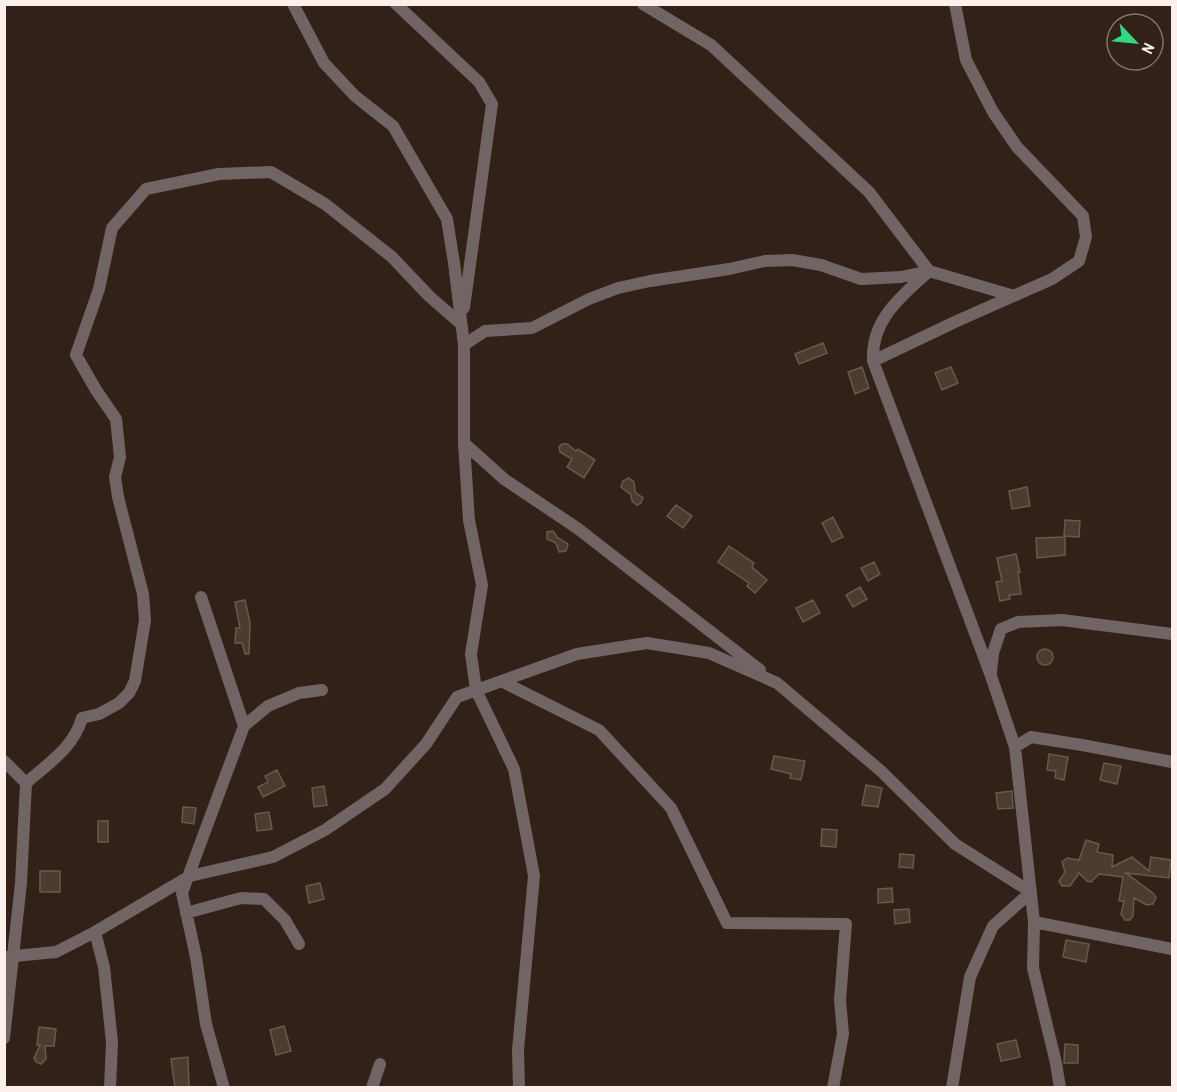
<svg xmlns="http://www.w3.org/2000/svg" width="1177" height="1092" font-family="'Archivo Narrow',sans-serif">
	<style>
		.building { fill: #4a3d2f; stroke: #675a4a; stroke-width: 1.5 }
		.lines { fill: none; stroke-linecap: round; stroke-linejoin: round }
		.street { stroke: #706564; stroke-width: 12 }
	</style>
	<rect width="100%" height="100%" fill="#312118"/>
	<path class="building" d="M823,343l4,10 -28,11 -4,-10z
		M862,367l7,21 -14,6 -7,-22z
		M951,367l7,16 -16,7 -7,-17z
		M562,444h5l9,7 2,-2 17,11 -11,18 -17,-11 5,-8 -12,-7 -1,-5z
		M629,478l5,4 1,10 8,6 -2,5 -4,2 -5,-4 -1,-6 -10,-8 2,-6z
		M1027,487l3,19 -18,3 -3,-18z
		M676,505l16,11 -9,12 -16,-12z
		M833,517l10,20 -11,5 -10,-19z
		M1065,520l15,1 -1,16 -15,-1z
		M553,531l5,7 10,6 -2,7 -7,1 -3,-9 -9,-4v-7z
		M1065,537v18l-28,3 -1,-20z
		M729,546l25,17 -2,4 15,13 -12,13 -8,-7 2,-3 -31,-21z
		M1016,554l4,18h-2l3,22 -12,1 1,4 -10,2 -4,-19 6,-1 -5,-23z
		M874,562l6,12 -12,7 -7,-13z
		M860,587l7,12 -14,8 -7,-12z
		M245,600l5,23 -1,31h-4l-3,-11h-7l1,-15h4l-5,-26z
		M813,600l7,13 -17,9 -7,-14z
		M1037 657a8 8 0 1 1 16 0a8 8 0 1 1-16 0Z
		M1049,754l19,3 -4,23 -9,-2 1,-7 -9,-1z
		M774,756l31,5 -4,19 -11,-2 1,-4 -20,-5z
		M1104,763l17,3 -4,18 -17,-4z
		M277,770l8,16 -22,11 -5,-10 10,-5 -3,-6z
		M866,785l16,3 -4,19 -16,-2z
		M324,786l3,19 -13,2 -2,-19z
		M1012,791l1,17 -15,1 -2,-16z
		M183,807l13,1 -2,16 -12,-2z
		M269,812l3,17 -15,2 -2,-17z
		M98,821h10v21h-10z
		M822,829l15,1 -1,17 -15,-1z
		M1086,840l13,4 -2,8 16,3 -1,12 20,-10 17,14 2,-14 20,3 -2,18 -43,-5 28,21 2,4 -3,6 -6,1 -13,-7 -1,18 -3,4h-5l-4,-6 3,-13h-5l4,-24 -24,-3 -8,8 -4,-1 -8,-8 -9,13h-8l-3,-5 6,-9 -3,-10 5,-4 12,2z
		M900,854l14,1 -1,13 -14,-1z
		M40,871h20v21h-20z
		M320,883l4,16 -15,4 -3,-17z
		M892,888l1,14 -15,1v-14z
		M909,909l1,13 -15,2 -1,-14z
		M1066,940l23,4 -3,18 -23,-5z
		M284,1026l7,25 -15,4 -6,-25z
		M39,1027l17,2 -2,17h-9l1,13 -5,5 -5,-2 -2,-4 6,-13h-3z
		M1016,1040l4,17 -19,4 -4,-17z
		M1065,1044l13,1v18h-14z
		M188,1057l1,31h-14l-4,-29z"/>
	<g class="lines">
		<path class="street" d="M293,4l31,59 31,33 38,30 54,93 7,44 10,82
			M396,4l83,78 13,22 -28,204
			M1014,296l-85,-25c-28,26 -58,48 -56,90l118,315 24,71 19,175 -1,46 23,95 4,25
			M873,361l84,-40 95,-42 27,-18 7,-24 -3,-21 -66,-69 -24,-35 -27,-52 -11,-56
			M464,443l40,36 73,49 183,142
			M201,597l43,129
			M991,672l2,-19 8,-24 17,-7 44,-2 110,14
			M501,681l98,49 72,78 56,115 119,1 -6,76 3,34 -10,54
			M1015,747l16,-10 51,8 90,17
			M4,761l22,22
			M186,913l55,-15 23,1 21,21 14,24
			M1034,922l138,27
			M95,932l9,35 8,75 -2,46
			M4,957l52,-5 39,-20 95,-56 83,-19 52,-27 60,-41 41,-45 31,-47 120,-43 70,-11 62,10 68,30 104,88 74,73 76,48 -38,34 -23,51 -18,111
			M4,1038l17,-155 5,-100c23,-20 48,-36 56,-65l17,-4 20,-11 10,-10 6,-12 10,-61 -2,-26 -25,-97 -3,-20 5,-20 -4,-38 -20,-29 -20,-35 23,-66 13,-61 34,-39 73,-15 52,-2 54,32 67,53 37,39 32,28
			M224,1088l-18,-64 -10,-67 -14,-64 62,-167 24,-20 31,-13 23,-3
			M372,1088l8,-24
			M519,1088l-1,-38 16,-174 -20,-107 -38,-79 -5,-36 11,-69 -13,-65 -5,-77v-98l21,-14 47,-3 57,-29 29,-11 32,-7 79,-12 36,-8 27,-1 29,5 40,14 40,-2 28,-6 -60,-79 -158,-147 -68,-41"/>
	</g>
	<rect width="1177" height="1092" fill="none" stroke="#fcf0ea" stroke-width="12"/>
	<g transform="translate(1135 42) rotate(116)"><circle r="28" fill="#312118" stroke="#82746c" stroke-width="1.5"/>
	<path d="M0-4.5L10 22L0 15L-10 22Z" fill="#30d883"/>
	<text y="-9" font-size="16" font-weight="bold" text-anchor="middle" fill="#fcf0ea">N</text>
	</g>
</svg>
